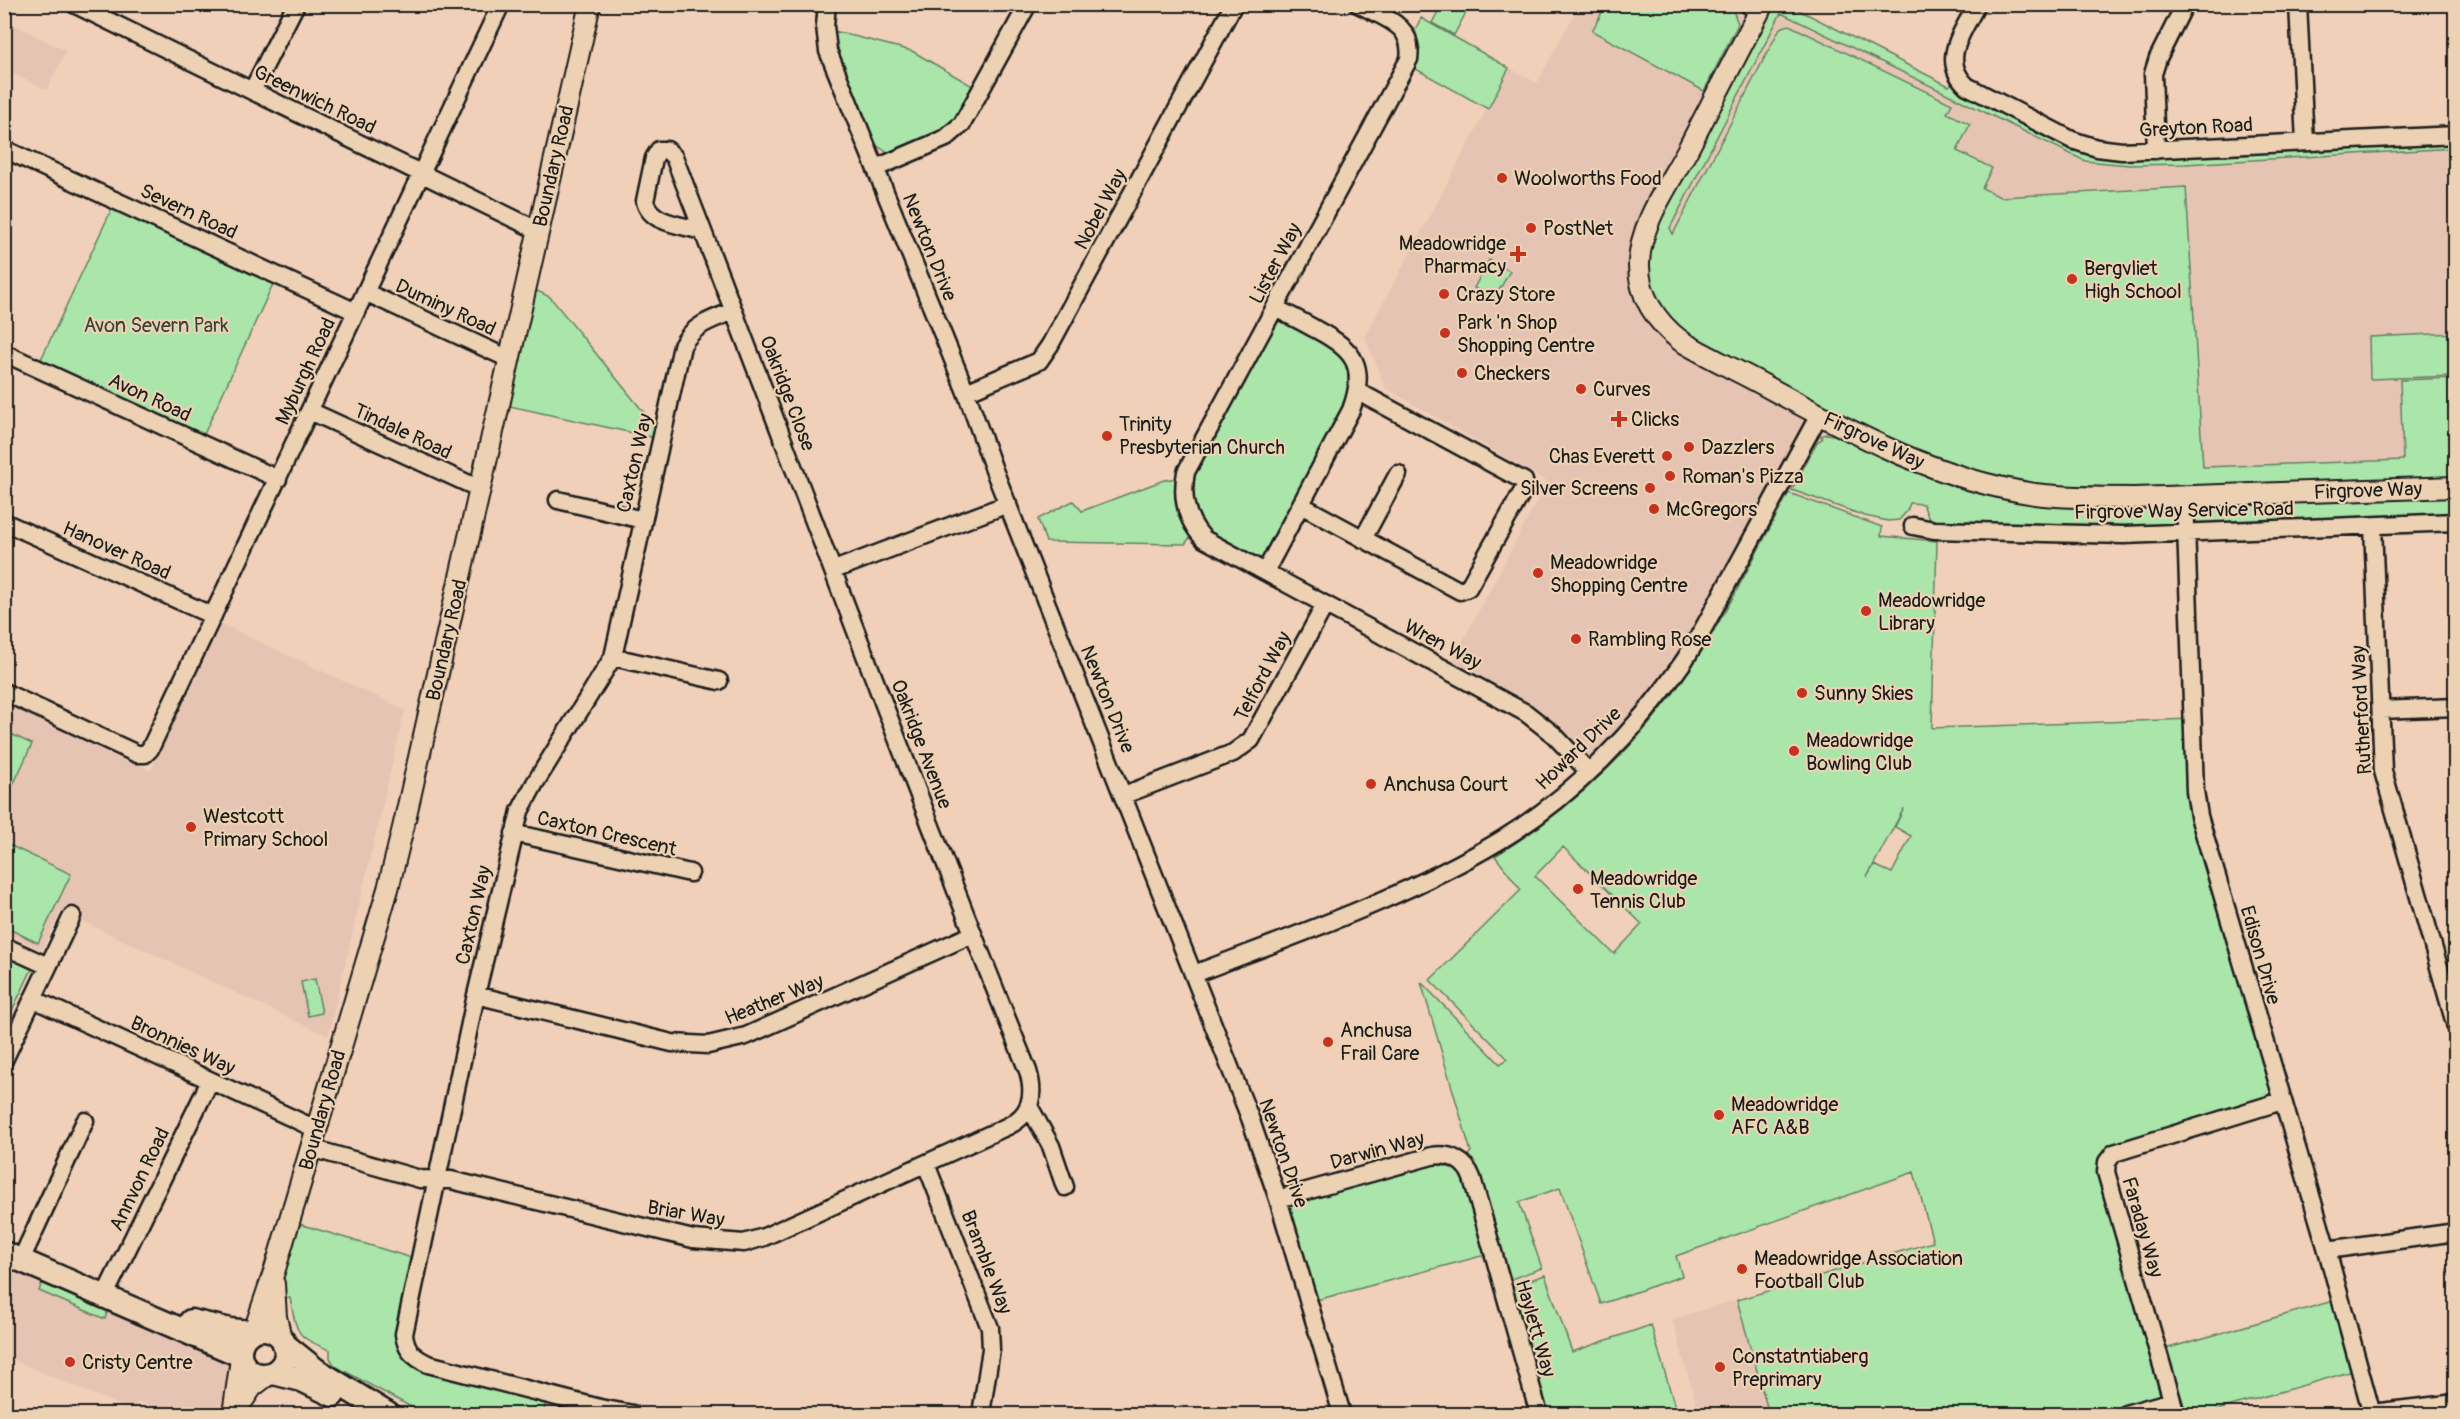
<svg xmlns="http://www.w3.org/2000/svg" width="2460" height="1419" font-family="Pangolin,sans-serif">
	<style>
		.built { fill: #e6c4b3 }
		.green { fill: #aae5aa; stroke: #638063; stroke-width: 1.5; fill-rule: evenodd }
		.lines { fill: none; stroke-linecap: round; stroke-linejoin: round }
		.minor-casing { stroke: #1c1c1c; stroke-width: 21 }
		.tertiary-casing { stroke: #1c1c1c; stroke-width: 24 }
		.secondary-casing { stroke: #1c1c1c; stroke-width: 27 }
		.minor { stroke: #ecd2b3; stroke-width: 16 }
		.tertiary { stroke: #ecd2b3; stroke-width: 20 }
		.secondary { stroke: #ecd2b3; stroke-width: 22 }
		.poi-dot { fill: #c8321e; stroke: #ecd2b3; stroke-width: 2 }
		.labels { text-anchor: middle; stroke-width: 4.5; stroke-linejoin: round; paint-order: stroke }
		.street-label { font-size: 20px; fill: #1c1c1c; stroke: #ecd2b3 }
		.poi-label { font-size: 20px; fill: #1c1c1c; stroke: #ecd2b3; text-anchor: start }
		.park-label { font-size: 20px; fill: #384438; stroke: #ecd2b3 }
	</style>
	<rect width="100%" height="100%" fill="#f0d0b9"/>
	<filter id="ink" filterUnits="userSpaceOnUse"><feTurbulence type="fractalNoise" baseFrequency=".0167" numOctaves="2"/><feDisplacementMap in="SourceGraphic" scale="12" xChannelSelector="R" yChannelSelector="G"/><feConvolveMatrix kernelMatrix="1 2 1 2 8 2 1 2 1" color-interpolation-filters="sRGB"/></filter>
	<g filter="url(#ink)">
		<path class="built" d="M1750,4l10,6 -113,220 172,185 -120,221 -111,135 -34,-36 -107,-64 100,-189 -161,-94 -21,-51 144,-269 28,15 42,-78z
			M4,5h13l-8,17 57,29 -19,39 -42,-20z
			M1780,13l305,148 100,3 270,-16v311l-380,13 -370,-149 -35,-95z
			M220,623l185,87 -77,326 -267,-125 -19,39 -37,-17v-230l146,68z
			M4,1253l236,102 -7,59h-63l-32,-13 -4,10 -129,-54z
			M1737,1300l32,114h-70l-27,-95z"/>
		<path class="green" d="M1442,4l28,1 -16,30 -22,-12z
			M1606,5h117l10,5 5,14 -34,67 -112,-60z
			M1763,5h26l160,81 8,-9 140,71 358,-13v13l-270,16 -56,1 -44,-4 -304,-148 -111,215 3,6 107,-206 9,-3 163,79 -5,9 23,11 -13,27 35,17 -10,20 18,9 186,-10 17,280 200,-7 -3,-80 55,-2v144l-269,11 -1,-37 -97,2 -146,-27 -270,-137 -33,-73z
			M1421,18l88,50 -21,41 -74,-41 6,-19 -5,-19z
			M834,31l78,20 64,37 -26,40 -55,24 -7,1 -12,-8 -37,-93z
			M116,200l161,75 -77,168 -163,-75z
			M1489,260l21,11 -16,28 -20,-11z
			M533,289l17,8 101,124 8,2 -3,15 -151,-33z
			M1275,308l65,35 18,39 -93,190 -69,-42 -10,-58z
			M2455,333v43l-85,3 -1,-42z
			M1825,434c21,1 40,16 59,25 17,8 36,15 55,22 75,28 153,29 231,27l8,5v7l-5,6 -38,1 -195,-4 -12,-6 -5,-13 -13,-1 -3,8 -8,9 -11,1 -23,-5 -73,-26 25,-48 5,-3 -1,-3z
			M1178,478l14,57 -7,9 -139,-2 -8,-23 35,-18 9,10 82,-31z
			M1789,493l93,34 -1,9 56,5 -5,187 260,-9 3,72 87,310 -173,56 49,194 182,-52 20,70 -157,45h-27l-4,-13 -47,13h-356l-32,-114 196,-58 -19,-70 -238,84 6,20 -81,28 -41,-116 -41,14 23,66 -34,12 -31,-109 -3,-8 -7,-7 4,-4 -50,-170 79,82 8,-5 -78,-79 91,-90 -26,-34c78,-47 149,-115 198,-192 36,-54 64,-114 96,-171zM1904,808l-9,19 16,9 -19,37 -18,-8 -7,12zM1563,847l79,77 -28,30 -79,-78z
			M5,731l27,13 -27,59z
			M5,843l66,31 -33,69 -33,-16z
			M5,954l28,13 -28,58z
			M315,979l7,34 -14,3 -7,-34z
			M1432,1156l28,5 33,92 -184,49 -31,-103z
			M296,1223l116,35 -15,76 2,10 147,58 -3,12h-108l-22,-6 -78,-42 -5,-8v-8c-35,-13 -33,-17 -40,-52l-10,1 2,-26z
			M1545,1275l27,77 79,-27 26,89h-130l-37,-127z
			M42,1283l66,27 -3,9 -66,-28z"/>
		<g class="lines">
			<g class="minor-casing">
				<path id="minor" d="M74,4l465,227
					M827,4l-2,22 3,25 138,341 28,78 256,648 28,81 64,215
					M1358,4c26,14 56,20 51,55l-223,413c-5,26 0,48 18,67l322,174 28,22 34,36
					M1977,4c-14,28 -38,56 -10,82l105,54 25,8 25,3 334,-16
					M2298,4l7,138
					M252,91l44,-87
					M4,149l352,163
					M2156,150l-3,-76 5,-16 27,-54
					M876,168l70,-30 16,-14 66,-120
					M365,292l144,67
					M4,353l274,126
					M966,392l73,-31 11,-16 184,-341
					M310,411l170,78
					M2185,496l10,295 4,25 128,434 45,164
					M558,500l85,20
					M1301,505l159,86 8,-3 57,-101 -1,-6 -167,-90
					M4,522l209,94
					M1913,526l21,4 190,5 332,-13
					M2373,526l10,245 73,256
					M1363,539l35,-65
					M834,570l174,-66
					M1265,572l86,-162c16,-43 4,-60 -34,-80 -14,-8 -28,-15 -42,-22
					M613,657l106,24
					M4,692l133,62h8l5,-5 351,-745
					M2381,710l75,-3
					M1124,795l109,-42 18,-13 74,-135
					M514,833l176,40
					M4,946l44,20
					M1194,974c104,-40 211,-76 307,-134 72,-44 135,-109 183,-179 19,-29 34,-61 51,-91 28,-52 56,-103 84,-155
					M476,995l196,48 36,2 38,-9 227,-102
					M33,999l283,130
					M4,1060l68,-144
					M1029,1106l22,40 14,41
					M311,1148l109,31 31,1 242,59 51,4 20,-6 244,-111c24,-12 27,-32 20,-55 -123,-303 -235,-610 -354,-914l-7,-7h-8l-5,8 -9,43c5,23 38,24 57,30
					M926,1164l64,164 1,21 -10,65
					M1278,1199l154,-43c18,-3 34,5 40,22l67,236
					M2327,1250l129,-18
					M21,1260l64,-139
					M105,1295l105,-214
					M2372,1413l84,-10
					M633,1414l-33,-6 -172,-44c-15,-7 -22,-14 -24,-30l72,-339 44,-184 15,-28 78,-126 69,-311c11,-21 30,-27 52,-35
					M2125,1414l47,-13
					M2176,1414l-70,-242 1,-10 7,-9 168,-52"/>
			</g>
			<g class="tertiary-casing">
				<path id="tertiary" d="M1750,4l10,6c-24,47 -48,93 -72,139 -18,34 -48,74 -49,114 -1,32 17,59 42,78 30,18 62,32 92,49 83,45 167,90 262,104 33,4 67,4 100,4l321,-11
					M274,1284l2,33 5,21
					M254,1331l21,-62 113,-380 15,-61 187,-824
					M237,1409l15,-22 17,-13
					M233,1414l8,-55"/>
			</g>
			<g class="secondary-casing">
				<path id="secondary" d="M4,1253l236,102
					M191,1321l39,9 21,2
					M240 1352a23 23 0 1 1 46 0a23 23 0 1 1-46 0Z
					M284,1344l31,25 73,45
					M273,1373l29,7 31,15"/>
			</g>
			<use href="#minor" class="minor"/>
			<use href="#tertiary" class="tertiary"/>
			<use href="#secondary" class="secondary"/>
		</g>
	</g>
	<g class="poi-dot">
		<circle cx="1502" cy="178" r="6"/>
		<circle cx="1531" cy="228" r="6"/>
		<path d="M1515 245h6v6h6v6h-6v6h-6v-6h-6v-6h6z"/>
		<circle cx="2072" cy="279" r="6"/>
		<circle cx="1444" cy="294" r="6"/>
		<circle cx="1445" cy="333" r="6"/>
		<circle cx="1462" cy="373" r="6"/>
		<circle cx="1581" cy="389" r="6"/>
		<path d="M1616 410h6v6h6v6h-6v6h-6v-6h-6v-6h6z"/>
		<circle cx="1107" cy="436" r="6"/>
		<circle cx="1689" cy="447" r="6"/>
		<circle cx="1667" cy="456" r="6"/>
		<circle cx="1670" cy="476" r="6"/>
		<circle cx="1650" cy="488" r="6"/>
		<circle cx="1654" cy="509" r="6"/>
		<circle cx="1538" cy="573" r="6"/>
		<circle cx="1866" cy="611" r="6"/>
		<circle cx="1576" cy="639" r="6"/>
		<circle cx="1802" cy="693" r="6"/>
		<circle cx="1794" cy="751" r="6"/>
		<circle cx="1371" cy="784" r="6"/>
		<circle cx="191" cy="827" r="6"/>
		<circle cx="1578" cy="889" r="6"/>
		<circle cx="1328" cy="1042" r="6"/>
		<circle cx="1719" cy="1115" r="6"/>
		<circle cx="1742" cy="1269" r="6"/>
		<circle cx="70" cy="1362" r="6"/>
		<circle cx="1720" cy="1367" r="6"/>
	</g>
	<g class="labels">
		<g class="street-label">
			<text transform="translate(315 99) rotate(26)" y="7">Greenwich Road</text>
			<text transform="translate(2196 127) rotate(-3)" y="7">Greyton Road</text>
			<text transform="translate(553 166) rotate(-77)" y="7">Boundary Road</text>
			<text transform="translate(1100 209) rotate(-62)" y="7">Nobel Way</text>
			<text transform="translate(189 211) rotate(25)" y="7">Severn Road</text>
			<text transform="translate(930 247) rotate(68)" y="7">Newton Drive</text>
			<text transform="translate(1275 263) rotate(-62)" y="7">Lister Way</text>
			<text transform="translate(446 307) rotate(25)" y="7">Duminy Road</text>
			<text transform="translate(305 371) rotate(-65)" y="7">Myburgh Road</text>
			<text transform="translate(788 393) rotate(69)" y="7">Oakridge Close</text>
			<text transform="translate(150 397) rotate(25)" y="7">Avon Road</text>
			<text transform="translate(403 431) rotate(25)" y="7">Tindale Road</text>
			<text transform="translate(1874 440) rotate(25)" y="7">Firgrove Way</text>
			<text transform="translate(634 463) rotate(-77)" y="7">Caxton Way</text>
			<text transform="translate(2368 490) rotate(-2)" y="7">Firgrove Way</text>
			<text transform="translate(2184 510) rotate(-1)" y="7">Firgrove Way Service Road</text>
			<text transform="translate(117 550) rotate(24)" y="7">Hanover Road</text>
			<text transform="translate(446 640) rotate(-77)" y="7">Boundary Road</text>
			<text transform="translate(1443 644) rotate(28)" y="7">Wren Way</text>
			<text transform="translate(1262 676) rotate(-62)" y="7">Telford Way</text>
			<text transform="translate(1108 699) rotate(68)" y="7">Newton Drive</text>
			<text transform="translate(2361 710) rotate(-93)" y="7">Rutherford Way</text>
			<text transform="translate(922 744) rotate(69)" y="7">Oakridge Avenue</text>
			<text transform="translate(1578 748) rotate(-44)" y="7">Howard Drive</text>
			<text transform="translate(607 833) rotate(13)" y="7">Caxton Crescent</text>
			<text transform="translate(473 915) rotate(-77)" y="7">Caxton Way</text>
			<text transform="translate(2261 955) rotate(74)" y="7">Edison Drive</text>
			<text transform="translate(774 999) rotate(-22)" y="7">Heather Way</text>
			<text transform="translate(183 1045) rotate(25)" y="7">Bronnies Way</text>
			<text transform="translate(322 1110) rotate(-74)" y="7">Boundary Road</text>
			<text transform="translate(1377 1150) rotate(-15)" y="7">Darwin Way</text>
			<text transform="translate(1284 1153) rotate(71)" y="7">Newton Drive</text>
			<text transform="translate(139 1179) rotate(-64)" y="7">Annvon Road</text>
			<text transform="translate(686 1213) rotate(10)" y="7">Briar Way</text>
			<text transform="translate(2143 1227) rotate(74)" y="7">Faraday Way</text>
			<text transform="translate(987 1262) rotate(69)" y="7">Bramble Way</text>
			<text transform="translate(1536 1328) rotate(74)" y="7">Haylett Way</text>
		</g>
		<g class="poi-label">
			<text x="1514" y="185">Woolworths Food</text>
			<text x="1543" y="235">PostNet</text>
			<text x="1506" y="250" text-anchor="end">Meadowridge<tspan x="1506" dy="23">Pharmacy</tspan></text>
			<text x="2084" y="275">Bergvliet<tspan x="2084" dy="23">High School</tspan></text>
			<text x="1456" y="301">Crazy Store</text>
			<text x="1457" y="329">Park 'n Shop<tspan x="1457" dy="23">Shopping Centre</tspan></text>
			<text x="1474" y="380">Checkers</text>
			<text x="1593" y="396">Curves</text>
			<text x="1631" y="426">Clicks</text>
			<text x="1119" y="431">Trinity<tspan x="1119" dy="23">Presbyterian Church</tspan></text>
			<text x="1701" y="454">Dazzlers</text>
			<text x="1655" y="463" text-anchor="end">Chas Everett</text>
			<text x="1682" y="483">Roman's Pizza</text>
			<text x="1638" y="495" text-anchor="end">Silver Screens</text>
			<text x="1666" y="516">McGregors</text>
			<text x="1550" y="569">Meadowridge<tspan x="1550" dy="23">Shopping Centre</tspan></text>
			<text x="1878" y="607">Meadowridge<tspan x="1878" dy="23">Library</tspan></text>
			<text x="1588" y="646">Rambling Rose</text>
			<text x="1814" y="700">Sunny Skies</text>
			<text x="1806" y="747">Meadowridge<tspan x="1806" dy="23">Bowling Club</tspan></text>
			<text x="1383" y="791">Anchusa Court</text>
			<text x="203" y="823">Westcott<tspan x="203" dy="23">Primary School</tspan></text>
			<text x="1590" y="885">Meadowridge<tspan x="1590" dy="23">Tennis Club</tspan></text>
			<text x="1340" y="1037">Anchusa<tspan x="1340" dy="23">Frail Care</tspan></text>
			<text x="1731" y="1111">Meadowridge<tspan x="1731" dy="23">AFC A&amp;B</tspan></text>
			<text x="1754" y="1265">Meadowridge Association<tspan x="1754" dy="23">Football Club</tspan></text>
			<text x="1732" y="1363">Constatntiaberg<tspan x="1732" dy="23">Preprimary</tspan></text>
			<text x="82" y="1369">Cristy Centre</text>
		</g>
		<g class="park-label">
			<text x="156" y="332">Avon Severn Park</text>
		</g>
	</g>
	<rect width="2460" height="1419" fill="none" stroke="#ecd2b3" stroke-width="24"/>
	<rect x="12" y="12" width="2436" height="1395" fill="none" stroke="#1c1c1c" stroke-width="2" filter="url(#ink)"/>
</svg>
